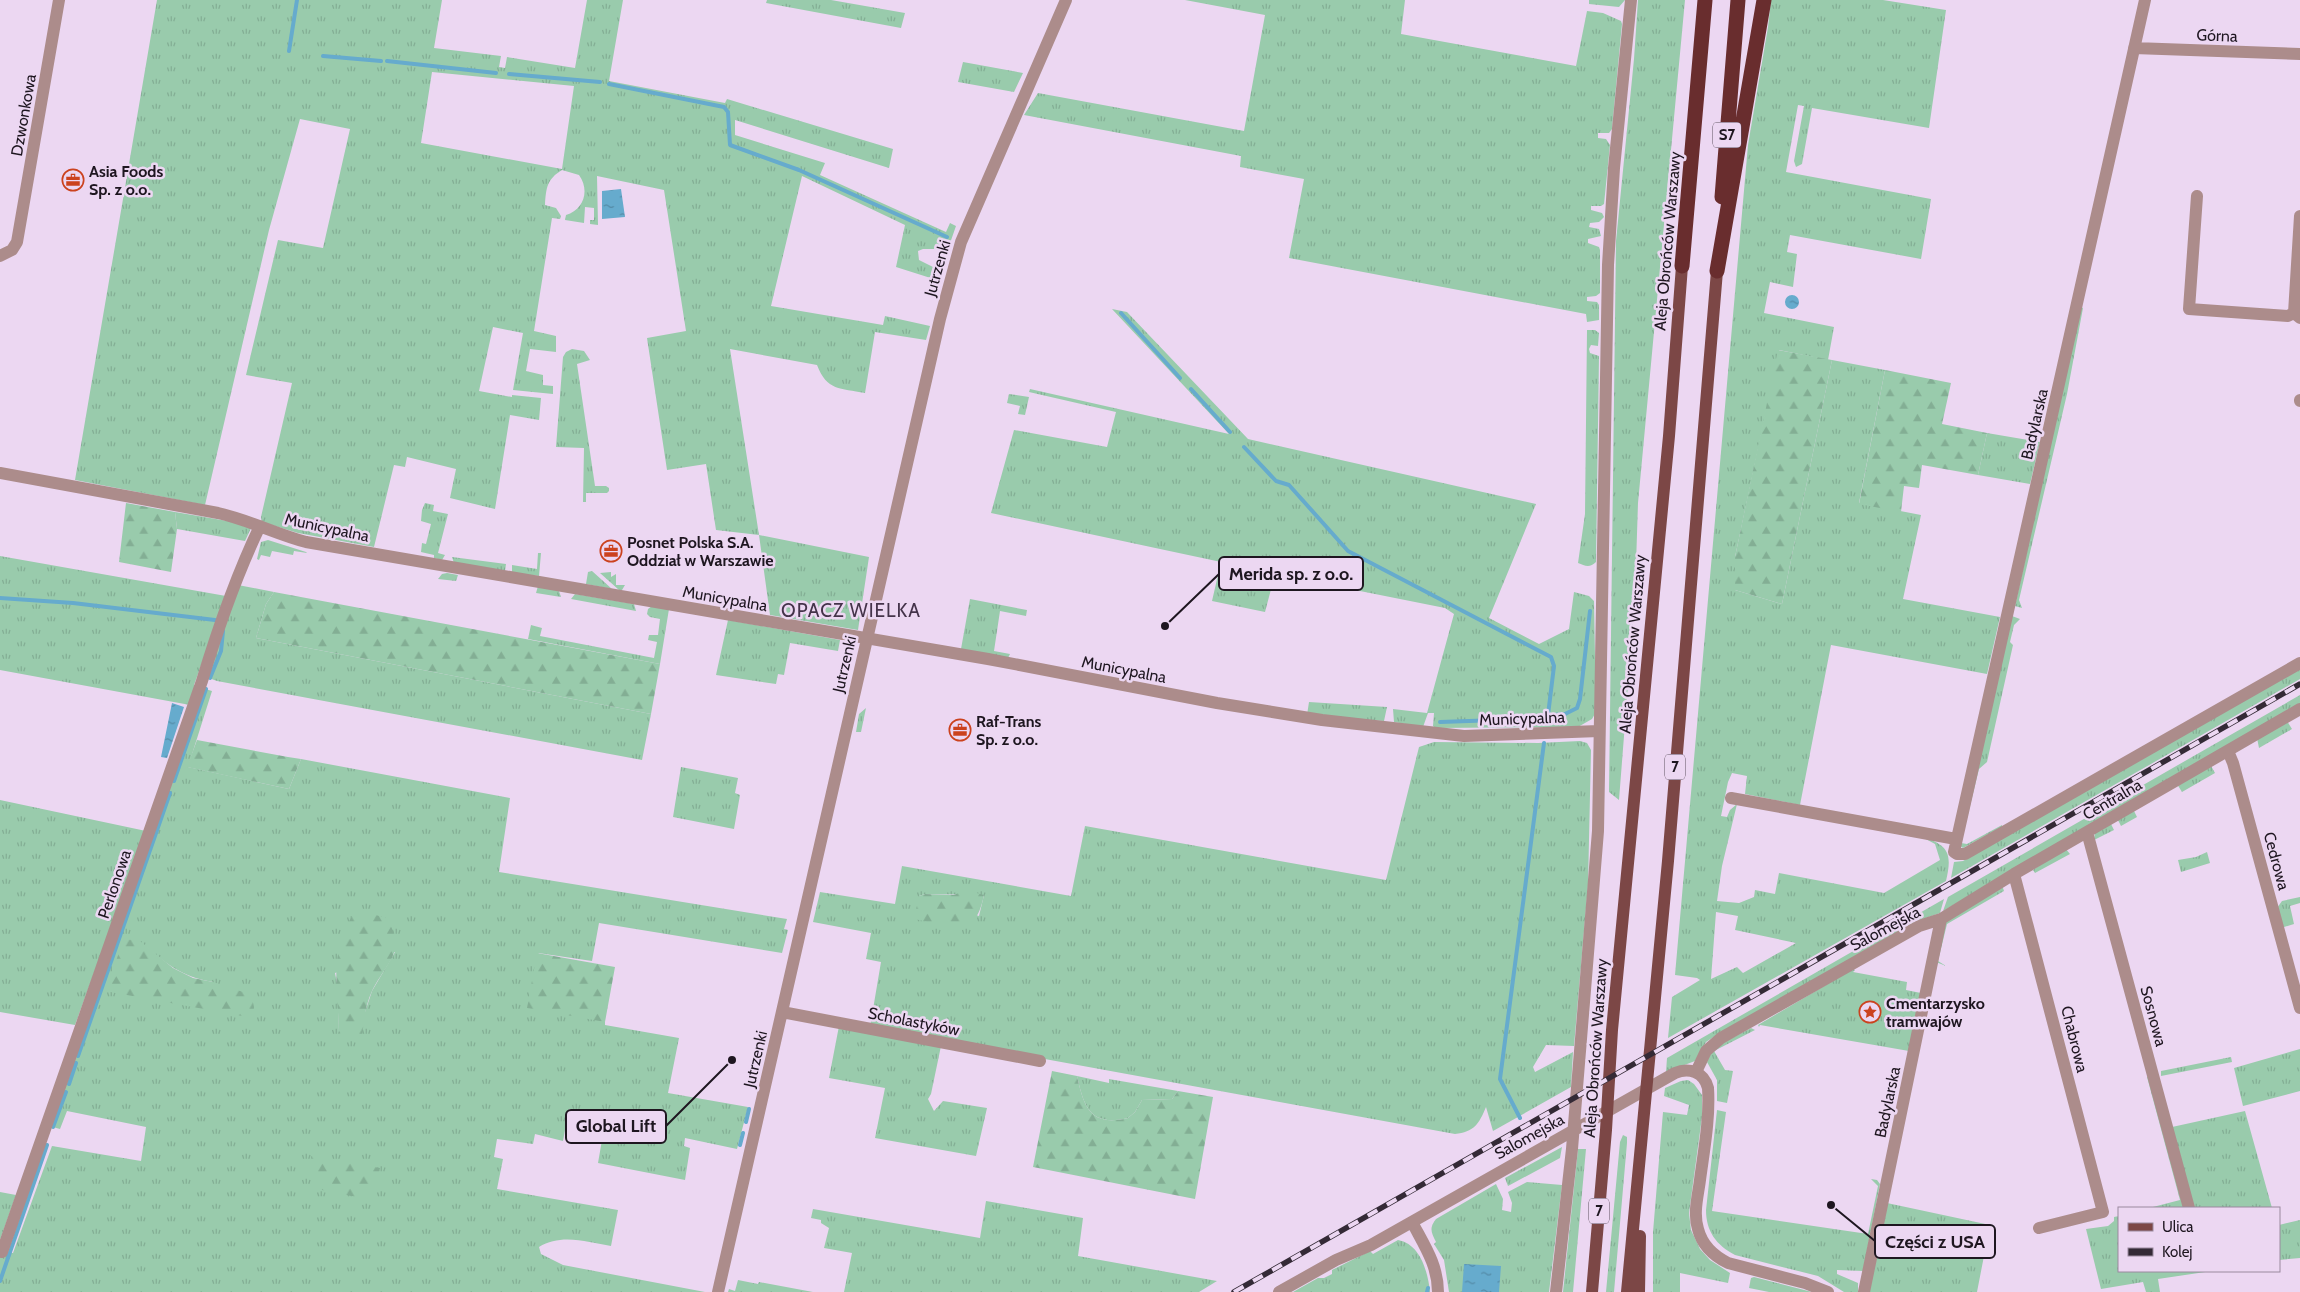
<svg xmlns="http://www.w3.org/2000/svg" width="2300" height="1292" font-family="Cabin,sans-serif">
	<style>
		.grass { fill: url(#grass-tufts); fill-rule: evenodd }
		.forest { fill: url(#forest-firs) }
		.water { fill: url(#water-ripples) }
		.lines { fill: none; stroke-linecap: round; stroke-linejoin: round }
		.stream { stroke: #66abcd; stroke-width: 4 }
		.minor { stroke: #ac8c8b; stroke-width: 12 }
		.primary { stroke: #7c4746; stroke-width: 12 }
		.motorway { stroke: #692d2e; stroke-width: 15 }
		.rail-casing { stroke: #342a36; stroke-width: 5.5 }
		.rail { stroke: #ecd7f2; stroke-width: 4; stroke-dasharray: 11; stroke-linecap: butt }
		.labels { text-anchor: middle; stroke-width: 5; stroke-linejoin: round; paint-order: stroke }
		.shield { fill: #ecd7f2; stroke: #5c505f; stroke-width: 1 }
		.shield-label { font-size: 15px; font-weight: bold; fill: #1e1620 }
		.street-label { font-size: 16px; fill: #1e1620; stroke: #ecd7f2 }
		.poi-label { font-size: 16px; font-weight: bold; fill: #1e1620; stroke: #ecd7f2; text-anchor: start }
		.quarter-label { font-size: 19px; letter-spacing: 1px; fill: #44334a; stroke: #ecd7f2 }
		.leader { fill: none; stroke: #1e1620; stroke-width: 2 }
		.callout-dot { fill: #1e1620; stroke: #ecd7f2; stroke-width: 2 }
		.callout { fill: #ecd7f2; stroke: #1e1620; stroke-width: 2 }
		.callout-label { font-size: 18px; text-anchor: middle; font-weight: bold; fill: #1e1620 }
	</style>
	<defs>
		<pattern id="grass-tufts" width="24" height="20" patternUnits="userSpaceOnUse" patternTransform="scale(1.25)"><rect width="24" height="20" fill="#99cbac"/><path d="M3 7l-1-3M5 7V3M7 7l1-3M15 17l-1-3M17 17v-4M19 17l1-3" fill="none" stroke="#83ae94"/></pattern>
		<pattern id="forest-firs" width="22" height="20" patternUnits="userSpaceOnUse" patternTransform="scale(1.25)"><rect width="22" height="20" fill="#99cbac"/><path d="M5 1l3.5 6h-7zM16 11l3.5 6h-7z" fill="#83ae94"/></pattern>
		<pattern id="water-ripples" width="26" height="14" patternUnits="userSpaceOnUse" patternTransform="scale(1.25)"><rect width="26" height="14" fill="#66abcd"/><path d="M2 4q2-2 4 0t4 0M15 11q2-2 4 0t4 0" fill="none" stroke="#538aa6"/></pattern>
	</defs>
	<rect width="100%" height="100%" fill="#ecd7f2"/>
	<path class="grass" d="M157,0h285l-8,48 67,8 -2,11 6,1 2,-11 68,11 12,-68h36l-14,81 116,22 2,-4 166,50 -4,19 -154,-48v15l90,28 -5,12 126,57 4,-9 6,3 -8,23h-25l-5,2 1,9 16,8 6,7 -1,6 -44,-14 9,-42 -103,-49 -31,130 112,19 2,-9 45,10 -4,14 -51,-8 -10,61c-25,-5 -38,-2 -48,-28l-87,-16 29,186 110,22 -11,73 -88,-15 -11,-80 -43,-5 -10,-66 -39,6 -20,-132 39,-7 -22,-141 -67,-14 1,49 -8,-1v-4h4v-12l-9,-1 -1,16 -19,-3 1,-5c18,-5 24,-25 13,-40l-17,-5c-15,9 -16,18 -17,35l11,3 5,8 -1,3 -8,-1 -18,113 22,5v16l-26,-3 -4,22 17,4v10l10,1v8l-40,-4 10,-57 -30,-6 -14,64 33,6v-2l29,3 -2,22 -29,-5 -15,94 -45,-11 6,-29 -49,-12 -2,10 -11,-2 -20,82 -76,-14 -36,-11 -1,-5 31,-134 -46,-8 32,-135 45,8 27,-119 -50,-10 -31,111 -64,275 -130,-25zM432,72l142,14 -12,83 -141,-26z
		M767,0h64l74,13 -4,15 -135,-25z
		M1185,0h220l-4,34 175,32 11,-55 16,2 18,8 1,3 -10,105 -3,4h-11v5l8,1 4,6 -6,59 -3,2h-10v4l11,3 2,4 -5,5 -9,1 -1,4 10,2 2,7 -13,3v4l11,4 1,3v43l-4,3 -9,1v4l10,1 2,3v15l-12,2 -1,-8 -297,-56 15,-79 -64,-12 1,-11 -217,-41 14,-22 206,38 21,-116z
		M1589,0h36l-6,7 -30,-3z
		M1638,0h47l-47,503 -3,93 -16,204 -10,-8 7,-551 18,-182z
		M1771,0h112l63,10 -17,118 -117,-20 -10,56 -6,3 -2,-6 10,-55 -6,-1 -12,67 145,27 -10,60 -131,-24 -3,17 10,2 -4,33 -23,-5 -6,31 70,14 -6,33 -49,-10 -44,207v33l47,14 50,-244 53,10 -26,133 62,12 -18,84 97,18 -13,57 -156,-29 -31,160 -55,-11 2,-18 -15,-3 -4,9 -7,34 6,1 3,-7 7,-6 -15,62 -5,35 22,2 15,-6 1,-7 20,4 4,-21 105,20 56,-33 -5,-16 -13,-7c28,8 30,18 24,44l-278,157 4,-41 28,-17 -3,-2 -22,-3 73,-830 20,-118zM1716,912l22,4 -3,14 61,13 -53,30 -6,-6 -26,12z
		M963,62l60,11 -9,19 -56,-10z
		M2080,307l3,1 -16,86 -48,206 3,8 -7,-2z
		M1112,309l15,3 121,127 288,65 -47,114 50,26 30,-15 5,-37 15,4 5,5 2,111 -4,7 -14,8 -143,1 -2,-2 1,-13h-6l-5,14 -29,-5 -1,-13 34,4 27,-99 -9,-6 -170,-34 -10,38 -53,-11 9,-39 -230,-49 23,-83 93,17 9,-35 -87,-20 1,-3 199,45z
		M1587,330h8l4,3 -1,13 -7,-1 -2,4 1,4 9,3 -3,206c-6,6 -11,4 -18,1l7,-49z
		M572,349l12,2 6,9 -13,4 18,122h11l3,2v3l-2,2h-21v9h-3l1,-54 -28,-1 7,-90 3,-5z
		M1009,394l20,3 -4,18 -7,-1 2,-8 -13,-3z
		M1987,433l53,9 -10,42 -52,-9z
		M425,503l9,2 -1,6 15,3 -10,39 7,2 -3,5 -8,-2v-3l-13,-3 1,-9 4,1 5,-20 -10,-3 1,-11z
		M175,512l70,12 6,4 -6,13 -68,-12z
		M268,540l38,12 1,1 -13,-2 -1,4 -21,-4 -2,6 -9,-2 -2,5 -2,-1 4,-17z
		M538,553h3l-2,23 -27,-3v-8l25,4z
		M0,556l226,40 -32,89 2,1 -6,19 -190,-35z
		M452,557l54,7 -1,7 -51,-8z
		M592,571l20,18 -26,-5 2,-12z
		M611,572v5l5,-3v11h9l-3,5h-3l-19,-17z
		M447,573l11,2 -2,6 -18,-2 4,-5z
		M238,585l36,7 -8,12 -10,34 395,76 -9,46 -425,-79 -11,-4z
		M538,586l21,5 2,6 -25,-4z
		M575,594l59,10 2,7 -65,-12z
		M970,599l57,11 -1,6 -26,-5 -6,40 16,3 -2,4 -47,-9z
		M652,606l17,3 -9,55 -132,-25 3,-14 11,3 -2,8 114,22 3,-16 -9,-2 1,-5h9l2,-16 -10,-2 -3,-3 1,-5z
		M2012,616l8,3 -6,6 -4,17 3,3 -26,117 -8,7 -18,74 6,1 35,-19v2l-39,21 -4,-3z
		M728,620l112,20 -2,11 -48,-8 -6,32 -6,-1 -2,10 -60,-9z
		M2300,668v11l-349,199 3,-16 9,-1z
		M202,688l10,3 -24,76 101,22 12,-30 209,39 -11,74 288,47 -3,10 4,1 -6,23 -183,-30 -7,38 -54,-8 67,69v3l74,13 -11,55 80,14 -11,42 -52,-11 -1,8 6,2 -5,32 -87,-17 8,-46 -37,-8 -6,32 -28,-7 -2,10 -36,-5 -3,18 9,2 -6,30 121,21 -7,36c-23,-4 -50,-13 -72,1l2,7 22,11 142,27h-705v-36l5,-4 8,1 39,-107 89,15 5,-34 -79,-16 -7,18 -11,-3zM140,942c26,21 39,34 73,40l-107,9zM395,952l-23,39 -7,21 -26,21 -1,-45 -3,-15z
		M2300,695v10l-357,206 5,-14z
		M1309,702l78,5 -3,14 -77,-6z
		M866,708l-5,24h-5l3,-18z
		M2287,721l5,8 -33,19 -2,-10z
		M1580,741l7,2 4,7 -3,135 -14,161 -28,-1 -13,22 2,5 38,-20 -2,35 -78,44 -7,-24c-7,17 -12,25 -31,27l-585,-107 11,-65 -15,-3 5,-26 -58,-11 7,-30 75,12 7,-38 169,30 14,-70 301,54 33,-133 15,-5 104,1zM925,894l59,1 -5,21 -60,-20z
		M2210,764l5,9 -33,19 -5,-8z
		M681,767l57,11 -3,15 5,2 -6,34 -61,-12z
		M0,800l146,31 -71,194 -75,-13z
		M2133,809l4,8 -16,9 -4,-8z
		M2111,824l3,6 -20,10 1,-8z
		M2065,848l5,6 -35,19 -2,-3z
		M2207,852l3,11 -29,9 -3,-12 18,-3z
		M2002,885l2,6 -57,33 -9,37 8,5 -10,-4 7,-37 6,-6 37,-22z
		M2300,897v6l-10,3 4,18 -13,4 -4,-20 5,-7z
		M1944,899l-4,14 -20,7 -208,118 -6,4 -11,19 -29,11 1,-14z
		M1853,969l2,1 -2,2 54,10 -1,8 15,3 -12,58 -149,-26 -1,2 -1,-2z
		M839,1026l102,20 -10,48 -3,5 6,12 9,-10 44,7 -11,48 -101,-18 10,-50 -56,-10z
		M1751,1028l4,2 -41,21 11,19 8,1 -6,32 -10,-2v-21l-10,-18 6,-14z
		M2300,1049v42l-57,15 -9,-38z
		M2231,1057l1,5 -71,14v-5z
		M1077,1076l32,7v-4l69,12 -6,8 -30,1 -7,12 -7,6c-38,9 -44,-11 -51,-42z
		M2147,1077h3l35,131h-36l31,-8z
		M1688,1080l6,4 8,11v22l-13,96 2,17 9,19 10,11 20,13 -2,10 -48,-10v19h-27v-60l10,-120 24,3 2,-10 -25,-9 1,-8 16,-7z
		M1717,1110l9,2 -14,99 156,23 10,-48 -7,-7 6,1 3,4 -17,87 -26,-1v4l21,9v9h-14l-26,-16 -83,-21c-19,-10 -29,-24 -29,-45z
		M2245,1111l27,97h-78l-22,-81z
		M1623,1135l4,2v6l-13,149h-8l14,-150z
		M1562,1147l-2,11 -52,28 -3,-8z
		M1578,1149h8l-13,143h-10z
		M1527,1182l35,3 -13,107h-100l-5,-32 -10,-16 2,-2c-5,-10 -7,-14 0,-23l60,-35 7,15 -1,11 9,2 1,-9 -4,-11z
		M0,1192l16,3 -16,45z
		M986,1201l97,17 -5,38 139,25 -18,11h-355l8,-39 -28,-5 5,-20 -8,-5v-3l-10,-2 2,-9 167,29z
		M1887,1203l103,22 -13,67h-110z
		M2119,1216v55h93l-54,8 2,13h-14l-3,-10 -42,7 -15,-60 22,-3 6,-5v-4z
		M2300,1220v38l-21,2v-35z
		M1398,1240c23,4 30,33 32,52h-137l25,-14h6l8,-4v-4l38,-19 3,3z
		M1754,1277l58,15h-43l-20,-4 2,-10z
		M738,1280l20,4 1,-2 54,10h-85l1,-3 6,2z"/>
	<path class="forest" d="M1778,350l54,10 -50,244 -47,-14v-33z
		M1885,370l66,13 -9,41 45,9 -9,42 -56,-10 -3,23 -15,-2 -3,26 -42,-8z
		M126,503l49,9 2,17 -6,43 -52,-10z
		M274,592l386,72 -9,50 -395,-76 10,-34z
		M197,740l91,17 13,2 -12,30 -102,-22z
		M965,890l19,5c-10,48 -33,31 -70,24l5,-23 6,-2 29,1z
		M355,911l30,6c24,33 2,44 -13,74 -7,15 -8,30 -10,46l-23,-4c-1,-46 -11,-79 16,-122z
		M124,939l16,2 33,27 20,10 20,4 33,11 6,5 2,9 -1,11 -148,-27z
		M537,953l78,14 -10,55 -78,-14z
		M1052,1071l25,5c7,31 13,51 51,42l7,-6 7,-12 30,-1 6,-8 35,6 -18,102 -162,-32z
		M311,1156l69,12 -7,26 -7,5 -44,-9 -9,-15z"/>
	<path class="water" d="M621,189l4,28 -23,2v-28z
		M1785 302a7 7 0 1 1 14 0a7 7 0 1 1-14 0Z
		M172,703l12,4 -17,51 -6,-1z
		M1464,1264l37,2 -2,26h-37z"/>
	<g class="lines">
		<path class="stream" d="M289,51l8,-51
			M323,56l58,5
			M387,61l109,12
			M509,74l91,8
			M609,84l115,23 4,5 2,33 69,25 148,67
			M1121,313l59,65
			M1191,389l39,43
			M1244,447l32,34 13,4 59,66 203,106 3,9 -6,49
			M0,598l73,5 142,17
			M210,678l11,-27 2,-20
			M1440,722l58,-2 67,-6 12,-6 3,-9 10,-88
			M174,781l32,-92
			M78,1056l92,-263
			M69,1084l7,-21
			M1520,1118l-20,-39 44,-336
			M746,1122l3,-13
			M53,1127l13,-35
			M740,1145l3,-12
			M0,1281l47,-136
			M1427,1292l1,-4"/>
		<path class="minor" d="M2145,0l-191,852 3,2h8l335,-191
			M2134,48l166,6
			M2197,196l-8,113 99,7 6,-3
			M2300,216l-6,97 6,5
			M0,256l12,-6 5,-8 42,-242
			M2300,400v1
			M0,473l218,40c31,7 58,21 88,29l682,117 229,44 105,17 142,16 135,-5
			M2228,751l5,12 67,245
			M1731,798l225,41
			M2087,832l102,376
			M2014,874l89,338 -64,16
			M782,1012l258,49
			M1696,1072l10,-21 15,-13 198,-112 22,-7 73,-45 286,-165
			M1412,1222c12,23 26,43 26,70
			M0,1251l2,1 200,-571c16,-53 34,-105 58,-155
			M718,1292l207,-907 15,-66 21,-77 105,-242
			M1279,1292l57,-32 35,-15 304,-172c14,-6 29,-1 33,15 2,30 -4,62 -8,92 -2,16 -7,33 -2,49 4,16 16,27 30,34l77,20 23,9
			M1556,1292l16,-143 26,-318 10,-566 6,-97 17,-168
			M1864,1292l77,-373"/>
		<path class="primary" d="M1592,1292l14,-162 6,-100 57,-594 13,-170
			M1627,1292l41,-431 49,-590
			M1639,1292l1,-56"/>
		<path class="motorway" d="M1722,197l16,-197
			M1682,266l23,-266
			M1717,271l47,-271"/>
		<g class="rail-casing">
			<path id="rail" d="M1234,1292l1066,-608"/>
		</g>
		<use href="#rail" class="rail"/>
	</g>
	<defs>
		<g id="office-ring" transform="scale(1.125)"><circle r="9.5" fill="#ecd7f2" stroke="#cb421e" stroke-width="1.5"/><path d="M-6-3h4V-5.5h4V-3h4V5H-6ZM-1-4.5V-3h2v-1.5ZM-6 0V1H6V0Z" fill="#cb421e"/></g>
		<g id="sight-ring" transform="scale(1.125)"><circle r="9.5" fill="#ecd7f2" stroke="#cb421e" stroke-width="1.5"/><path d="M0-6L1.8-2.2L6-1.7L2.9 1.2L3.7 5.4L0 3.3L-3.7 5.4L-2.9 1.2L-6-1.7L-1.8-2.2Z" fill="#cb421e"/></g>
	</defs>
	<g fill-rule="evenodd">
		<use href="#office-ring" x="73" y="180"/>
		<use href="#office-ring" x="611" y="551"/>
		<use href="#office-ring" x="960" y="730"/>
		<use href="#sight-ring" x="1870" y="1012"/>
	</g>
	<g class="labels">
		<g class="shield">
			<rect x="1713" y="122.5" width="28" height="25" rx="4"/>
			<rect x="1665" y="754.5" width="20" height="25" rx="4"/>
			<rect x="1589" y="1198.5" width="20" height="25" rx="4"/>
		</g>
		<g class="shield-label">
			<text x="1727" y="140">S7</text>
			<text x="1675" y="772">7</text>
			<text x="1599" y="1216">7</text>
		</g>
		<g class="street-label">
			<text transform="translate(2217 35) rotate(2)" y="6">Górna</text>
			<text transform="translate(23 115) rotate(-80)" y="6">Dzwonkowa</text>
			<text transform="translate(1667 241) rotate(-85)" y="6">Aleja Obrońców Warszawy</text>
			<text transform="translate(937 268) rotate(-74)" y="6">Jutrzenki</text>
			<text transform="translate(2034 424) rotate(-77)" y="6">Badylarska</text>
			<text transform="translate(327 527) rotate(12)" y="6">Municypalna</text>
			<text transform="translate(725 598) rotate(10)" y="6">Municypalna</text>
			<text transform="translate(1632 644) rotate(-85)" y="6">Aleja Obrońców Warszawy</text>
			<text transform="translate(844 664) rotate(-77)" y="6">Jutrzenki</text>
			<text transform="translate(1124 669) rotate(11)" y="6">Municypalna</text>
			<text transform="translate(1522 718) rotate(-2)" y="6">Municypalna</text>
			<text transform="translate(2112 799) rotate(-30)" y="6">Centralna</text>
			<text transform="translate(2277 861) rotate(75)" y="6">Cedrowa</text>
			<text transform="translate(114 884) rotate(-71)" y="6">Perlonowa</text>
			<text transform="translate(1885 928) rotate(-28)" y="6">Salomejska</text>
			<text transform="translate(2154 1016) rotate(75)" y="6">Sosnowa</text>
			<text transform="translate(914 1021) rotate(11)" y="6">Scholastyków</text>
			<text transform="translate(2075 1039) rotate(76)" y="6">Chabrowa</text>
			<text transform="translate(1595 1048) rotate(-86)" y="6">Aleja Obrońców Warszawy</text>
			<text transform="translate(755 1059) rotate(-77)" y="6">Jutrzenki</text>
			<text transform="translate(1887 1102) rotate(-78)" y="6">Badylarska</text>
			<text transform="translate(1529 1136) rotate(-29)" y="6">Salomejska</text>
		</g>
		<g class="poi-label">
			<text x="89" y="177">Asia Foods<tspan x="89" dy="18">Sp. z o.o.</tspan></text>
			<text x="627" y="548">Posnet Polska S.A.<tspan x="627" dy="18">Oddział w Warszawie</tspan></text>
			<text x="976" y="727">Raf-Trans<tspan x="976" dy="18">Sp. z o.o.</tspan></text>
			<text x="1886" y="1009">Cmentarzysko<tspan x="1886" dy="18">tramwajów</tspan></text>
		</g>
		<g class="quarter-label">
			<text x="851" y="617">OPACZ WIELKA</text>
		</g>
	</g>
	<path class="leader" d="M1165 626L1219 574M732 1060L666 1126M1831 1205L1875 1241"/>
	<g class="callout-dot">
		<circle cx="1165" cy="626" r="5"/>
		<circle cx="732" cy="1060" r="5"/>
		<circle cx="1831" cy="1205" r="5"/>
	</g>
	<g class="callout">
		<rect x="1219" y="557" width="144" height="33" rx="5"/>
		<rect x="566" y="1110" width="100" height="33" rx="5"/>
		<rect x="1875" y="1225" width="120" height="33" rx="5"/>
	</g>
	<g class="callout-label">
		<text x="1291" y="580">Merida sp. z o.o.</text>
		<text x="616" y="1132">Global Lift</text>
		<text x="1935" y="1248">Części z USA</text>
	</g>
	<rect x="2118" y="1207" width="162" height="65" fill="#ecd7f2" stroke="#9a8a9e"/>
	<rect x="2128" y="1223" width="25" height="8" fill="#7c4746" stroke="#9a8a9e"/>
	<text x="2162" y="1232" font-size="15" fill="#1e1620">Ulica</text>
	<rect x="2128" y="1248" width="25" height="8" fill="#342a36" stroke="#9a8a9e"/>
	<text x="2162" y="1257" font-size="15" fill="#1e1620">Kolej</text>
</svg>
